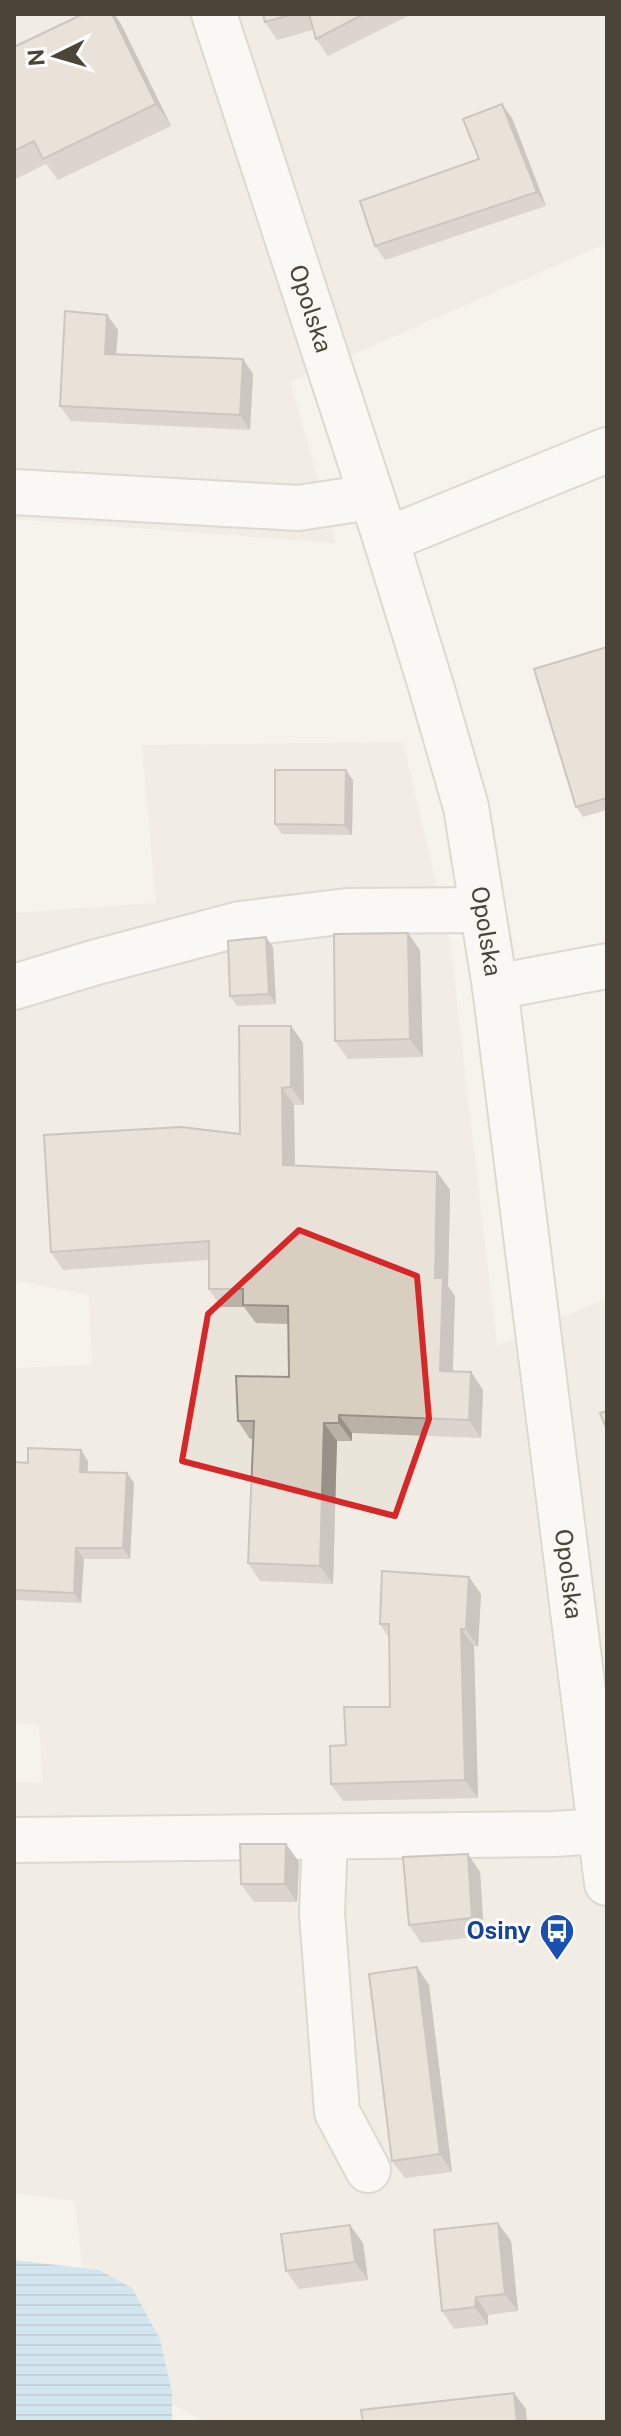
<svg xmlns="http://www.w3.org/2000/svg" width="621" height="2436" font-family="'Public Sans',sans-serif">
	<style>
		.residential { fill: #eae5da }
		.water { fill: url(#water-rules) }
		.lines { fill: none; stroke-linecap: round; stroke-linejoin: round }
		.minor-casing { stroke: #c2bbae; stroke-width: 48 }
		.minor { stroke: #fff; stroke-width: 44 }
		.wall { fill: #bab2a6 }
		.shaded-wall { fill: #979187 }
		.building { fill: #d8cfc1; stroke: #979187; stroke-width: 2 }
		.marked { fill: none; stroke: #d62828; stroke-width: 6; stroke-linejoin: round }
		.labels { text-anchor: middle; stroke-width: 6; stroke-linejoin: round; paint-order: stroke }
		.street-label { font-size: 24px; fill: #4b4439; stroke: #fff }
		.transit-label { font-size: 24px; font-weight: bold; fill: #164399; stroke: #fff; text-anchor: end }
	</style>
	<defs>
		<pattern id="water-rules" width="6" height="5" patternUnits="userSpaceOnUse" patternTransform="scale(2)"><rect width="6" height="5" fill="#a9d4f2"/><path d="M0 2.5h6" fill="none" stroke="#8caec5"/></pattern>
	</defs>
	<rect width="100%" height="100%" fill="#f6f3ec"/>
	<path class="residential" d="M14,14h593v229l-317,139 46,161 -322,-24z
		M403,742l47,200 47,404 110,-48v1124h-403l-112,-66 -17,-155 -61,-8v-411l29,1 -4,-58 -25,-2v-355l78,-3 -3,-70 -75,-15v-367l142,-10 -14,-158z"/>
	<path class="water" d="M14,2260l85,10 33,18 28,51 12,54v29h-158z"/>
	<g class="lines">
		<g class="minor-casing">
			<g id="minor">
				<path id="s1" d="M214,14l172,526 45,146 35,121 29,180 112,896"/>
				<path d="M14,492l284,16 73,-11"/>
				<path d="M386,540l221,-90"/>
				<path d="M14,987l79,-24 147,-39 107,-13 135,-1"/>
				<path d="M495,987l112,-21"/>
				<path d="M325,1837l-3,76 15,199 31,58"/>
				<path d="M14,1840l540,-6 47,-3"/>
			</g>
		</g>
		<use href="#minor" class="minor"/>
	</g>
	<path class="wall" d="M83,14h31l7,10 50,102 -113,54 -12,-16 -32,16v-133z
		M263,14h149l-84,42 -12,-17 -3,-9 -36,10 -12,-18z
		M502,104l10,14 34,88 -161,54 -10,-14 104,-87z
		M107,315l11,15 -2,24 137,20 -3,56 -179,-9 -11,-15z
		M607,647v163l-24,7 -7,-10z
		M353,780l-1,55 -70,-1 -7,-10z
		M273,947l3,57 -39,2 -7,-10z
		M420,950l3,107 -75,2 -13,-18z
		M291,1026l12,17 1,62h-10l1,60 142,7 13,18 -2,96 7,10 -2,76h18l12,18 -2,48 -129,-5v8h-15l-4,143 -73,-3 -12,-18 5,-124h-3l-12,-18 51,-44 -1,-53 -32,-1 -12,-16h-23l-12,-18v-29l-146,10 -12,-18 189,-118z
		M88,1461v11l39,1 7,10 -4,76h-46l-3,44 -67,-3v-138z
		M481,1594l-3,53 -4,-1 4,152 -135,3 -12,-17 15,-39 44,-38 -1,-69 -9,-14z
		M286,1844l13,18 -2,40h-43l-13,-18z
		M480,1872l4,64 -63,7 -12,-18z
		M417,1967l12,18 23,187 -47,6 -13,-17z
		M511,2241l7,70 -30,4v10l-34,4 -12,-18z
		M363,2243l5,37 -69,9 -13,-18z"/>
	<path class="shaded-wall" d="M112,14h2l7,10 50,102 -15,-22z
		M502,104l10,14 34,88 -9,-14z
		M107,315l11,15 -3,38 -10,-14z
		M243,359l10,15 -3,56 -10,-15z
		M346,770l7,10 -1,55 -7,-10z
		M408,933l12,17 3,107 -13,-18z
		M266,937l7,10 3,57 -7,-10z
		M291,1026l12,17 1,62 -13,-18z
		M282,1088l12,17 1,78 -12,-18z
		M437,1172l13,18 -2,96 7,10 -3,93 -12,-18 -5,-93z
		M471,1372l12,18 -2,48 -12,-18z
		M339,1415l13,18v8l-13,-18z
		M324,1423l13,18 -4,143 -13,-18z
		M81,1450l7,11 -1,21 -7,-10z
		M127,1473l7,10 -4,76 -7,-11z
		M76,1548l8,11 -3,44 -7,-10z
		M469,1577l12,17 -3,53 -12,-18z
		M461,1629l13,17 4,152 -13,-18z
		M286,1844l13,18 -2,40 -12,-18z
		M468,1854l12,18 4,64 -12,-18z
		M417,1967l12,18 23,187 -12,-18z
		M498,2223l13,18 7,70 -13,-17z
		M350,2225l13,18 5,37 -13,-18z
		M476,2297l12,18v10l-13,-18z
		M514,2393l12,16 1,13h-10z"/>
	<path class="building" d="M83,14h29l44,90 -113,55 -9,-18 -20,10v-104z
		M263,14h30l-28,8z
		M309,14h55l-48,25z
		M502,104l35,88 -162,54 -15,-45 119,-42 -16,-40z
		M65,311l42,4 -2,39 138,5 -3,56 -180,-9z
		M607,647v151l-31,9 -42,-138z
		M275,770h71l-1,55 -70,-1z
		M408,933l2,106 -75,2 -1,-107z
		M266,937l3,57 -39,2 -2,-55z
		M239,1026h52v61l-9,1 1,77 154,7 -2,106h8l-3,93 31,1 -2,48 -130,-5v8h-15l-4,143 -72,-3 6,-142h-16l-2,-45 53,1 -1,-71 -45,-1v-16h-34v-48l-158,11 -7,-117 137,-8 59,7z
		M607,1411v19l-7,-17z
		M28,1448l53,2 -1,22 47,1 -4,75h-47l-2,45 -60,-3v-128l14,1z
		M382,1571l87,6 -3,52h-5l4,151 -134,4 -1,-38 16,-1 -2,-38h46l-1,-83h-9z
		M240,1844h46l-1,40h-44z
		M468,1854l4,64 -63,7 -6,-68z
		M417,1967l23,187 -48,7 -23,-187z
		M498,2223l7,71 -29,3 -1,10 -33,4 -8,-81z
		M350,2225l5,37 -69,9 -5,-37z
		M514,2393l3,29h-154l-2,-12z"/>
	<path d="M0 0H621V2436H0ZM299,1230l118,46 12,143 -34,97 -213,-55 26,-147z" fill="#f6f3ec" fill-opacity=".55" fill-rule="evenodd"/>
	<path class="marked" d="M299,1230l118,46 12,143 -34,97 -213,-55 26,-147z"/>
	<defs>
		<g id="bus-pin" transform="scale(1.8)"><path d="M0 17L-7.5 6A9.5 9.5 0 1 1 7.5 6Z" fill="#1a4fb4" stroke="#fff"/><path d="M-5-6H5V4H4V6H2V4H-2V6H-4V4H-5ZM-3.5-4V0h7V-4ZM-3.5 1.2v1.5H-2V1.2ZM2 1.2v1.5H3.5V1.2Z" fill="#fff"/></g>
	</defs>
	<g fill-rule="evenodd">
		<use href="#bus-pin" x="557" y="1931"/>
	</g>
	<g class="labels">
		<g class="street-label">
			<text dy="8" stroke="none"><textPath href="#s1" startOffset="310">Opolska</textPath></text>
			<text dy="8" stroke="none"><textPath href="#s1" startOffset="958">Opolska</textPath></text>
			<text dy="8" stroke="none"><textPath href="#s1" startOffset="1606">Opolska</textPath></text>
		</g>
		<g class="transit-label">
			<text x="531" y="1939">Osiny</text>
		</g>
	</g>
	<rect width="621" height="2436" fill="none" stroke="#4b4439" stroke-width="32"/>
	<g transform="translate(56 56) rotate(265)" stroke="#ffffff" stroke-width="6" paint-order="stroke">
	<path d="M0-6L14 30L0 20L-14 30Z" fill="#4b4439"/>
	<text y="-12" font-size="22" font-weight="bold" text-anchor="middle" fill="#4b4439">N</text>
	</g>
</svg>
